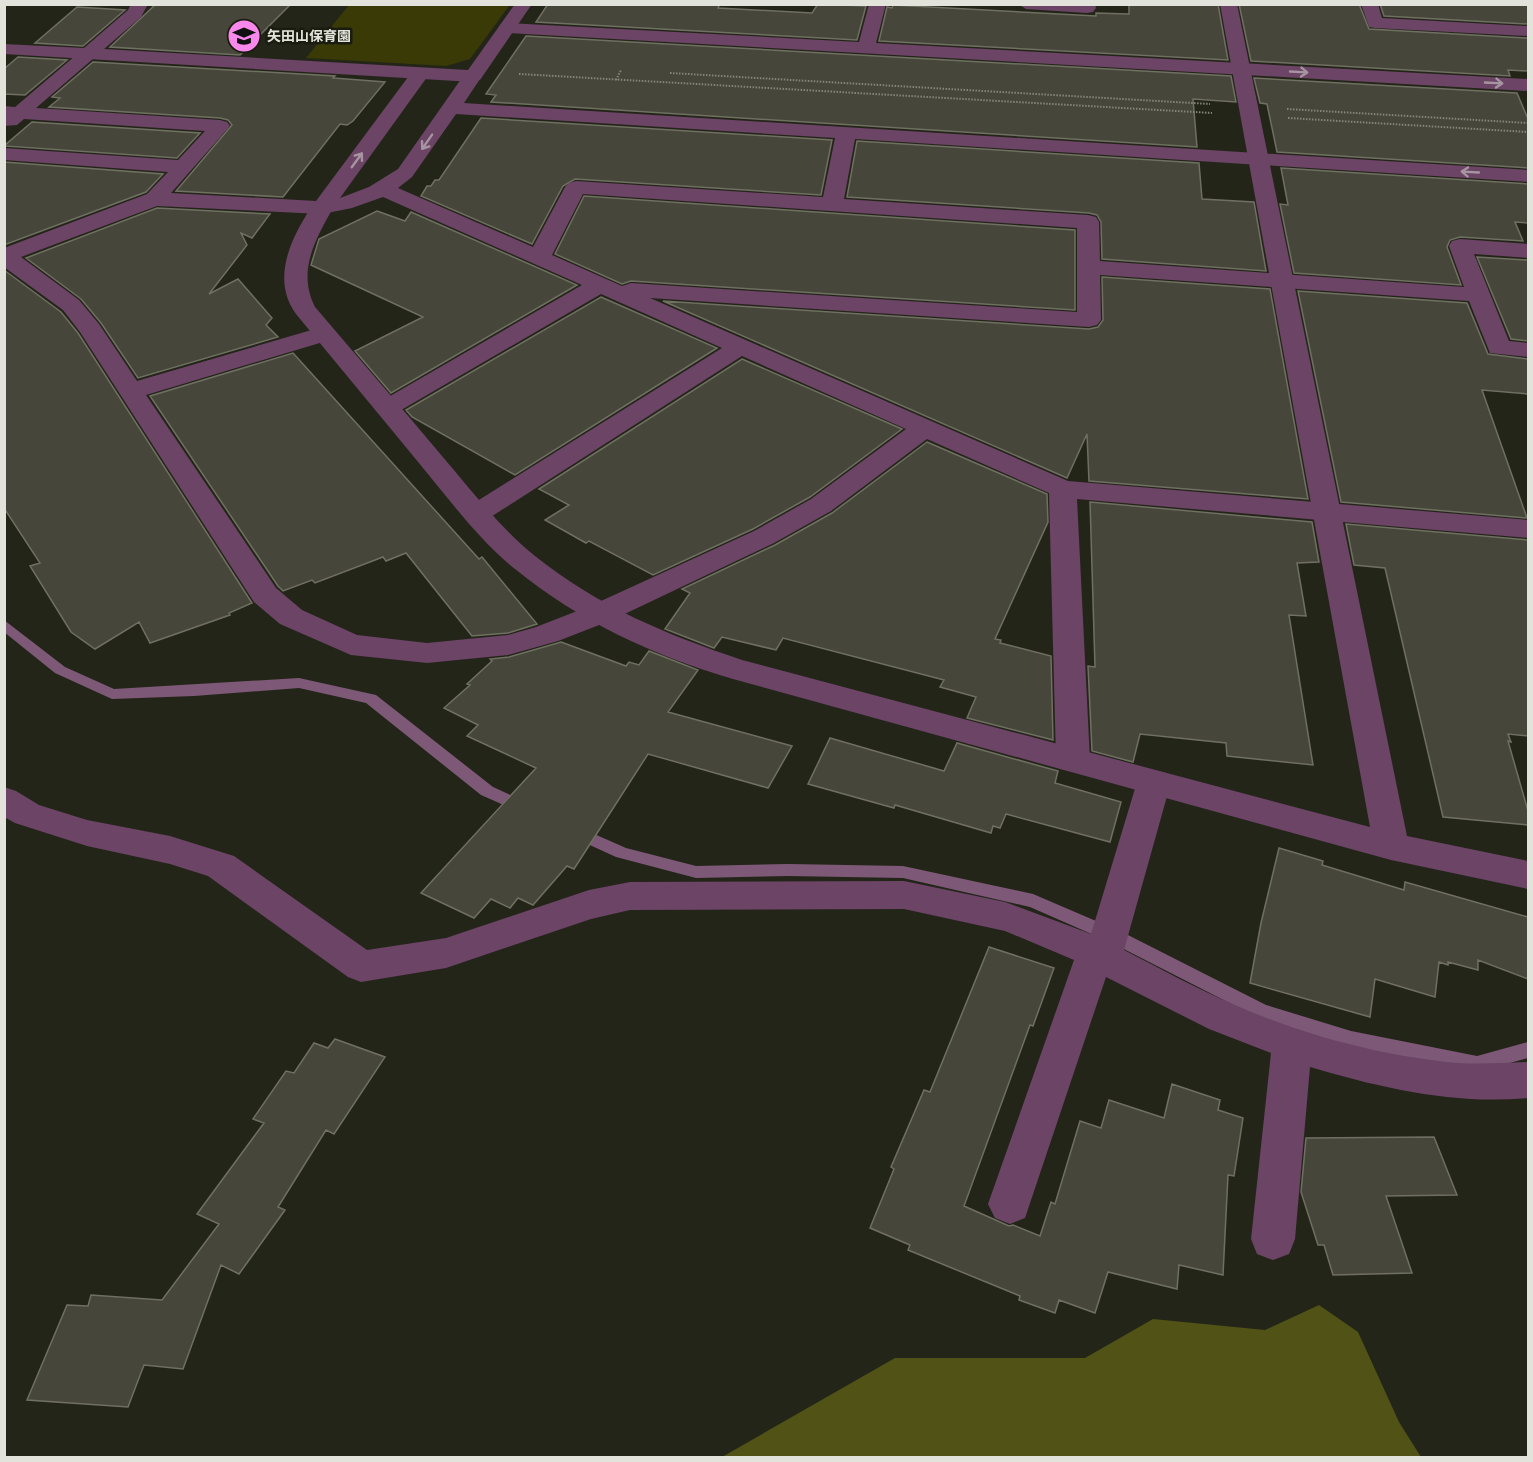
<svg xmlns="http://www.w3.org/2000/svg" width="1533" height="1462" font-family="'IBM Plex Sans','Noto Sans JP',sans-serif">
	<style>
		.green { fill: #393a06 }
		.forest { fill: #505216 }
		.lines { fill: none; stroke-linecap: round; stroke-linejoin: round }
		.stream { fill: #7d5977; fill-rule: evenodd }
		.building { fill: #46473a; stroke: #6f7062; stroke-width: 1.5 }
		.path { stroke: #85867c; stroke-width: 2; stroke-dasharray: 1.5 1.5; stroke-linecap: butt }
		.minor { fill: #6b4466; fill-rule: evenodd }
		.tertiary { fill: #6b4466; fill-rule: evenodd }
		.oneway { stroke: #a694a0 }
		.labels { text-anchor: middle; stroke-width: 5; stroke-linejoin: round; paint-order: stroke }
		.far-poi-label { font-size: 14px; font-weight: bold; fill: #e2e3db; stroke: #1b1c10; text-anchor: start }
	</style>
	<rect width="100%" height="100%" fill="#242519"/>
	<path class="green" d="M490,4l19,2 -39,53 -24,7 -140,-8 43,-53z"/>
	<path class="forest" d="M1319,1305l39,27 41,90 22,35h-699l173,-99h190l68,-39 112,11z"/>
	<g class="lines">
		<path class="stream" d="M4,620l61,47 49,22 185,-11 77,17 117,92 37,17 2,4 -2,4 -6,2 -43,-19 -115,-92 -67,-15 -105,8 -82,3 -57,-26 -51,-41z
			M576,826l50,22 70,18 93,-2 114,2 130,28 91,39 142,72 85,26 126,25 51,-14v16l-51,14 -126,-25 -96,-31 -143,-73 -82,-36 -127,-29 -114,-2 -93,2 -80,-21 -46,-21 -2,-4 2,-4z"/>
	</g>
	<path class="building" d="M291,4l-51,51 -130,-8 45,-42z
		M548,4h172l-2,4 94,5 6,-9 48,2 -9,34 -321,-18z
		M1129,4h89l10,56 -349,-19 8,-34 5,1 1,-3 203,11v-3l33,1z
		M1239,4h120l10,25 159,9v33l-20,-1 2,6 -259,-15z
		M1380,4l148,1v19l-144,-8z
		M77,7l48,3 -42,36 -48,-3z
		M526,36l705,40 5,26 -43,-3 4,48 -706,-45 5,-7 -10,-1z
		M18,57l49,3 -42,35 -21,-1v-25z
		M93,62l242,14 -2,2 52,4 -32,39 -6,4 -7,-1 -57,73 -107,-6 56,-66 -4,-5 -8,-2 -171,-11 11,-9 -8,-1z
		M1254,78l263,15 11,26v49l-251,-16 -10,-48 -7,-1z
		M481,118l351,22 -11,55 -246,-16 -12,7 -31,58 -111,-48 6,-10h4l4,-6h4z
		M32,122l168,11 -23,25 -173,-12z
		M857,141l342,22 3,36 52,3 12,69 -164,-12 -1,-37 -4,-7 -8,-2 -242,-16z
		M4,162l159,12 -17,18 -142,53z
		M1281,168l247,16v39l-13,-1 8,19 -63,-4 -10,3 -3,7 14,38 -167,-12 -14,-69 8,1z
		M584,196l491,34v80l-444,-29 -9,3 -67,-30z
		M157,208l113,6 -18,24 -11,-5 6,12 -38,49 29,-15 34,39 -6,7 12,12 -140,41 -37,-55 -20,-24 -55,-41z
		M377,211l28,10 6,-9 166,73 -186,108 -36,-42 68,-34 -112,-52 8,-26z
		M1477,257l51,3v81l-17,-2z
		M4,270l57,42 17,21 174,270 -23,10 1,2 -80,28 -11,-21 -44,27 -24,-17 -41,-66 10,-3 -36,-55z
		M1102,277l168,12 38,210 -219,-18 -2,-47 -20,44 -404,-177 426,28 9,-2 5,-7z
		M1298,291l169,12 21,51 40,5v35l-46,-4 45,128 -186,-16z
		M601,297l116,51 -202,127 -103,-58 -6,-7z
		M293,353l186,206 3,-2 55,67 -29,9 -36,3 -66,-83 -20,8 -3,-4 -68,26 -3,-3 -29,11 -5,-5 -128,-190z
		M742,359l160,70 -92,68 -57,32 -100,46 -64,-34 -3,2 -41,-23 24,-15 -30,-16z
		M927,442l120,52 1,28 -53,117 6,1 -1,3 51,13 2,84 -86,-22 9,-21 -36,-10 4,-7 -161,-42 -7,12 -54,-13 -8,11 -49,-19 25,-36 -8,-4 93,-44 57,-32z
		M1090,502l222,20 7,40 -22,1 9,53 -17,-1 24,150 -86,-9 -1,-13 -86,-9 -7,28 -41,-11 -4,-85 7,1z
		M1346,524l182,16v196l-20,-2 3,8 -3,-1 20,70v14l-85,-8 -58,-249 -31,-3z
		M561,642l65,24 3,-4 10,3 10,-14 49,19 -30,42 124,34 -24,42 -120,-34 -74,115 -7,-3 -34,39 -15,-7 -8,10 -19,-9 -17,19 -53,-25 115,-125 -69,-32 11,-11 -34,-17 26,-23 -3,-1 25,-23 -2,-2 19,-2z
		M830,738l114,33 13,-28 101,28 -3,12 66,19 -11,40 -104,-28 -6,14 -7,-2 -2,7 -96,-28 -1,3 -86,-24z
		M1279,848l44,13 -1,4 82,25 1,-8 123,35v62l-50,-19v10l-30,-8v3l-9,-3 -4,35 -60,-18 -5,38 -120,-34 11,-60z
		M989,947l65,21 -21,58 -3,-1 -66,181 45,20 4,-1 27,11 11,-34 4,2 25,-83 21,7 8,-28 55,18 8,-34 48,16 -2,10 25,8 -9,58 -6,-1 -5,100 -44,-10 -2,24 -69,-17 -13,41 -36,-13 -4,13 -36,-13 1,-4 -112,-46 2,-5 -40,-17 24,-59 -3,-2 33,-77 6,2z
		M335,1039l50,18 -51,77 -8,-4 -48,77 7,3 -46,64 -18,-9 -38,104 -39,-4 -16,42 -101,-7 40,-95 21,1 3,-11 71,5 57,-76 -22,-10 67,-91 -11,-4 33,-48 8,2 20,-30 14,5z
		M1434,1137l23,58 -71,1 26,77 -79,2 -9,-30h-6l-17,-53 5,-54z"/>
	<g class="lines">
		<path class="path" d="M670,73l540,31
			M519,74l693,39
			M616,80l5,-10
			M1287,109l241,14
			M1288,118l240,14"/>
		<path class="minor" d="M869,4h17l-10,39 652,36v12l-1021,-58 -6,-1 -3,-4 3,-4 6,-1 352,19z
			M1018,4h77l1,4 -3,4 -6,1 -61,-4z
			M1361,4h17l4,14 146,8v10l-153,-8 -6,-1z
			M88,49l6,1 3,4 -3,4 -58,50 184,12 7,2 3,4 -59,67 145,8 98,-132h14l2,4 -90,125 29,-11 29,-18 68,-97h14l2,4 -18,27 1064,67v12l-673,-43 -11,60 244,16 8,2 3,5 1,39 364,26 -15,-41 3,-5 8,-2 68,5v14l-54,-4 35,87 19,2v14l-38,-4 -21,-52 -369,-26 1,45 -4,5 -8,2 -439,-29 418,183 460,39v18l-451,-39 13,261 -5,9 -12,3 -12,-3 -5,-9 -7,-267 -122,-54 -96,72 -57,32 -162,77 -54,21 -50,14 -81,8 -76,-8 -71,-31 -26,-22 -174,-270 -17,-22 -59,-43v-19l143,-54 21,-22 -164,-12v-12l174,12 27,-29 -181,-12 -7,6 -13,1v-20l11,1 67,-57zM456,114l379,24 -12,59 -247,-16 -7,2 -4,4 -32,60 -135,-59 14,-11zM583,194l494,34v84l-446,-29 -9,3 -70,-31zM383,197l199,88 -204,118 -4,5 4,5 9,3 9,-3 205,-119 121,54 -256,160 -4,6 4,6 10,3 10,-3 256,-164 164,73 -95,70 -57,32 -164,75 -54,21 -28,8 -81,8 -70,-8 -55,-25 -26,-22 -130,-193 187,-56 3,-5 -3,-5 -9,-2 -9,2 -178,52 -38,-57 -20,-24 -58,-43 136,-51 165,8 30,-6z
			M1154,770l12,3 5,9 -47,168c37,19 73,39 111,55 66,29 139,49 211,57 28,3 55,1 82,0v36c-74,7 -147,-10 -218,-31l-15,172 -6,15 -16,6 -16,-6 -6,-15 20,-186 -62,-24 -103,-52 -81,241 -15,6 -15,-6 -7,-14 86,-244 -69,-29 -101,-22 -274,1 -39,9 -145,49 -85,14 -13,-5 -140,-101 -38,-12 -83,-18 -72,-23 -11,-6v-30l12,4 23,14 48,15 83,16 64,20 133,94 79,-12 143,-48 41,-8 274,-1 101,21 86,32 46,-152 5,-9z"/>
		<path class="tertiary" d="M131,4h17l-7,13 -37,32 364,21 47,-66h17l-52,76 -7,2 -469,-28v-10l80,4 44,-38z
			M1220,4h17l170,832 121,25v28l-137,-29 -658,-181c-79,-23 -154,-58 -218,-110 -35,-28 -63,-66 -92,-101 -42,-51 -85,-103 -127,-154 -26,-36 -4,-78 18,-111l8,-1 8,1 3,5c-18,32 -36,63 -18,99 42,49 85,99 127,149 29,34 58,72 93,100 64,51 130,78 207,104l628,167z"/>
	</g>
	<defs><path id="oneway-shaft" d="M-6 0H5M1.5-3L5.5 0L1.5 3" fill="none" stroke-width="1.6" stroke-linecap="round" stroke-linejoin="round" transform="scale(1.5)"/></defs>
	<g class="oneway">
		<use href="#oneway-shaft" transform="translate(1299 72) rotate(3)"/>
		<use href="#oneway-shaft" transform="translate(1494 83) rotate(3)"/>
		<use href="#oneway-shaft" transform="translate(427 142) rotate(125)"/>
		<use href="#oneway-shaft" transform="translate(357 160) rotate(-54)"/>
		<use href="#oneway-shaft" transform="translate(1470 172) rotate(-177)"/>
	</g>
	<defs>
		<g id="school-disc" transform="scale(1.725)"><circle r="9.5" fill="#f888eb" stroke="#1b1c10"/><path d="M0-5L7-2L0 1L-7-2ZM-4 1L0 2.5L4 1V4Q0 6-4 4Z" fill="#111"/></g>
	</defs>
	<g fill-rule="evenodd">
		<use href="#school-disc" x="244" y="36"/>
	</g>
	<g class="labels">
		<g class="far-poi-label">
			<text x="267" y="41">矢田山保育園</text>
		</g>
	</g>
	<rect width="1533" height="1462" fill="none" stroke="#e2e3db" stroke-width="12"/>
</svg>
